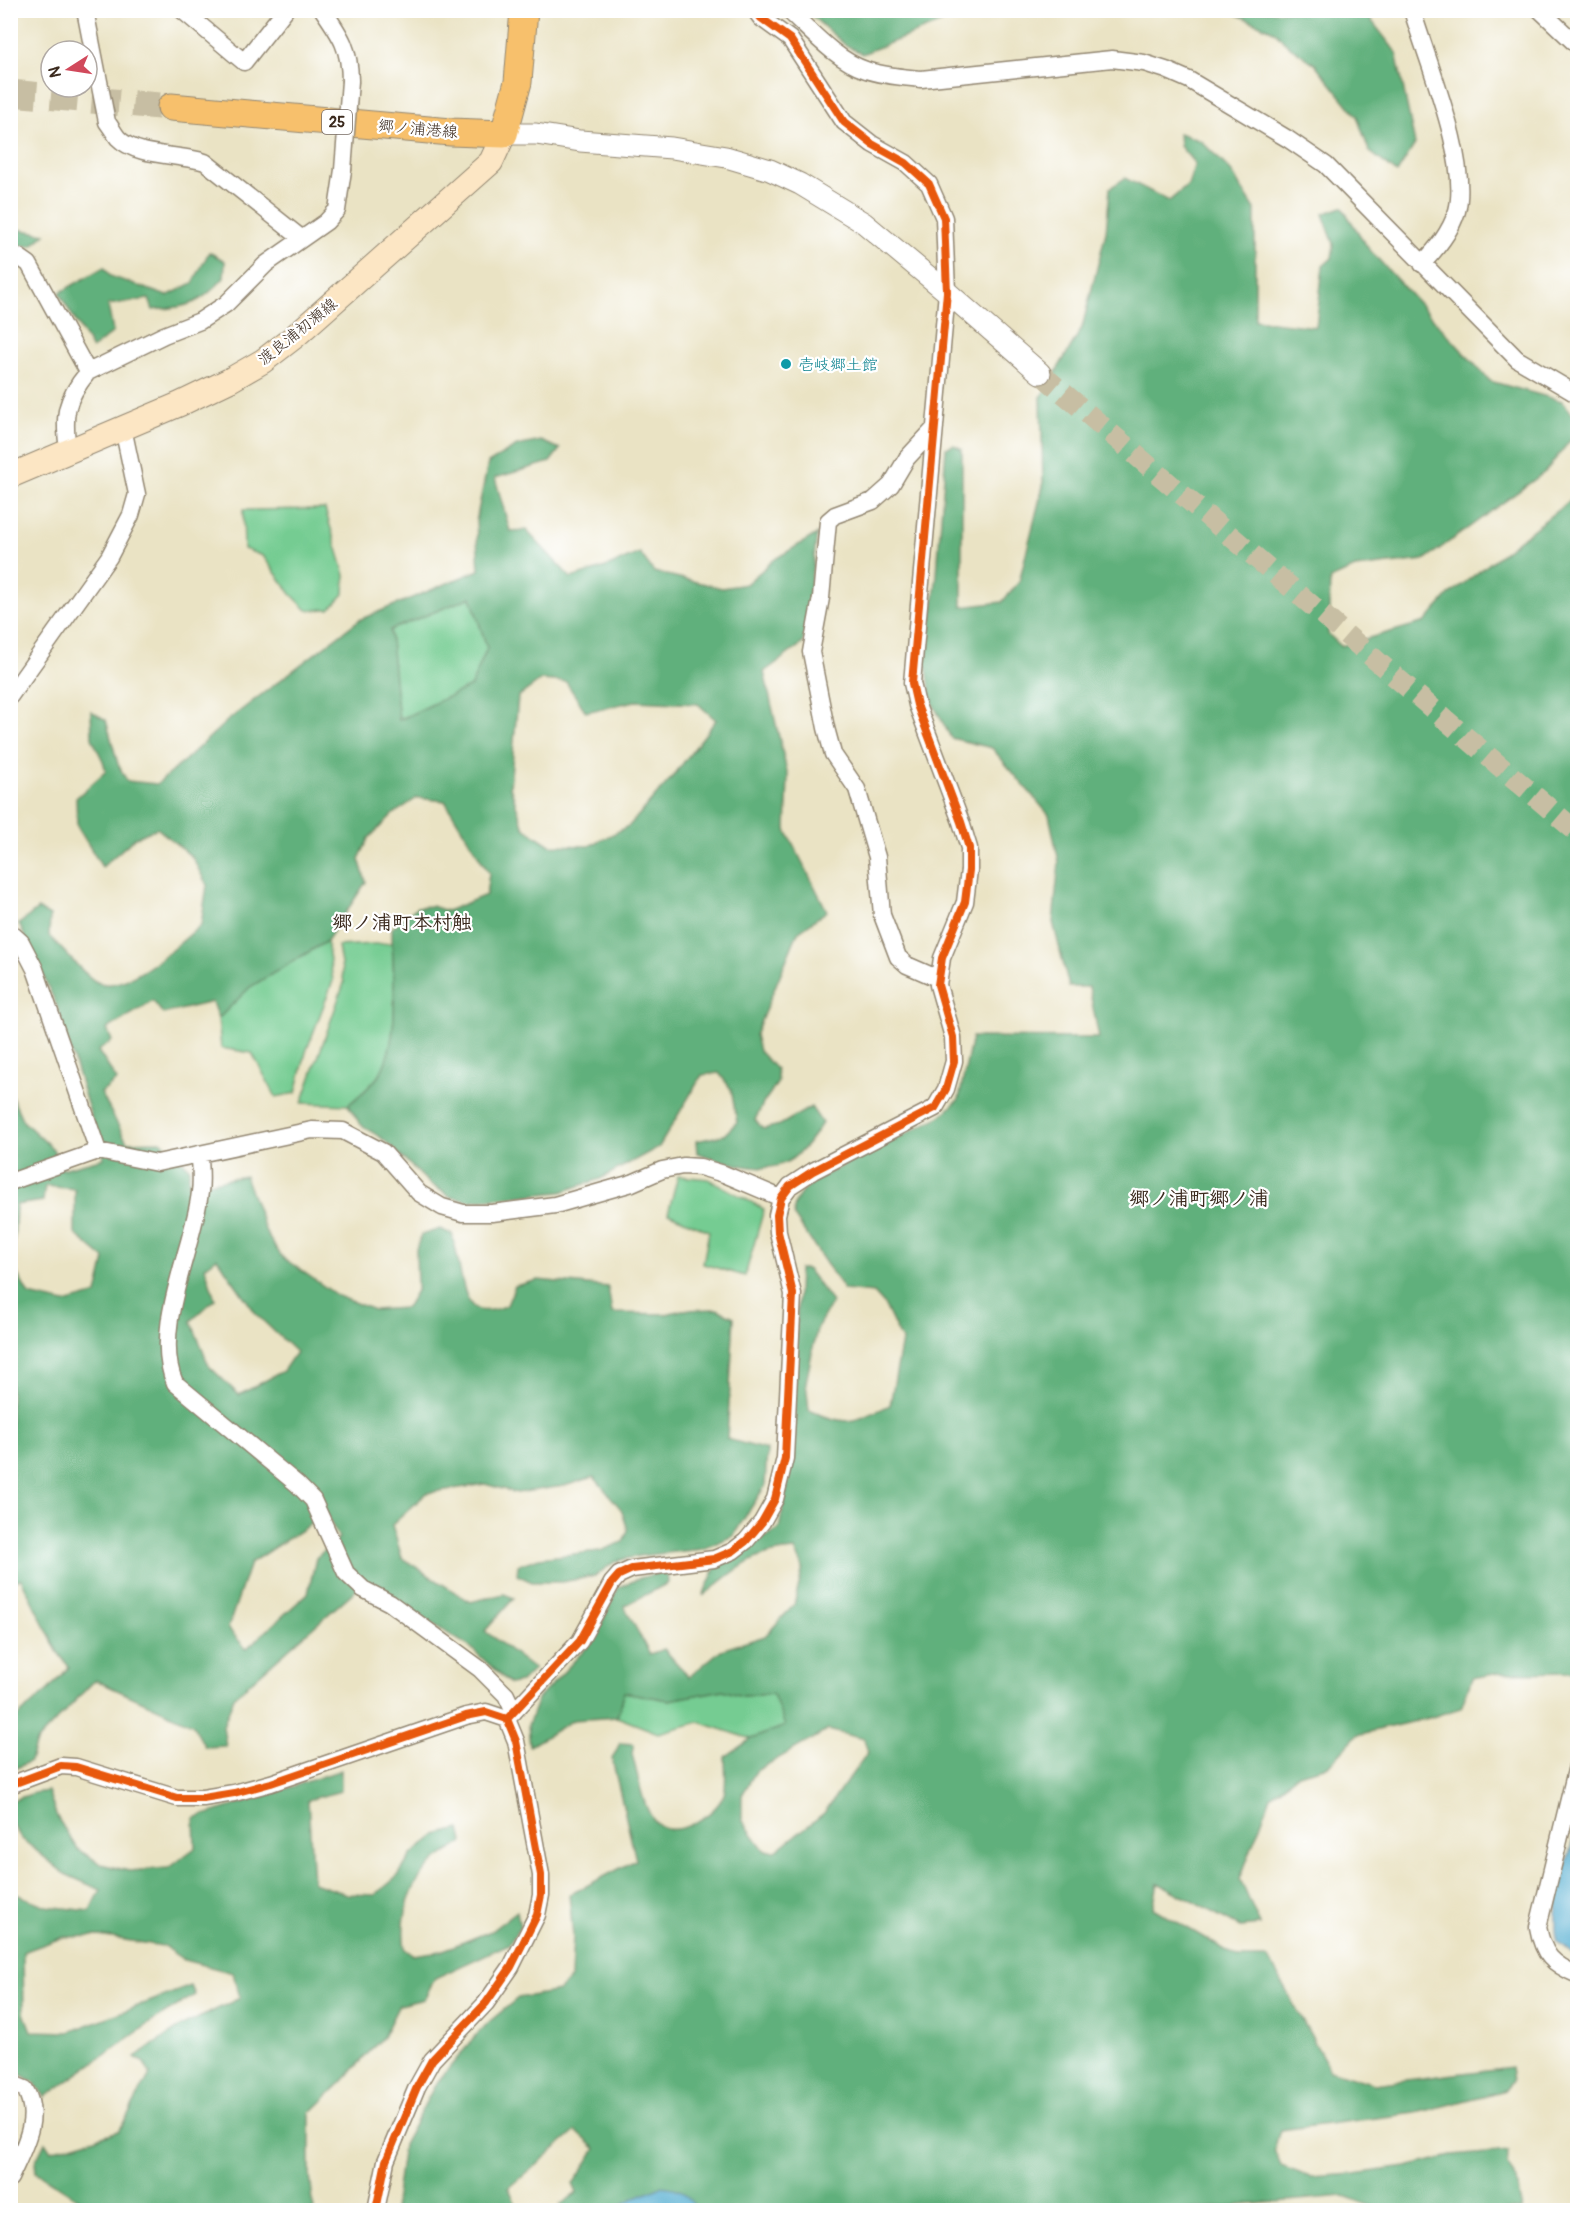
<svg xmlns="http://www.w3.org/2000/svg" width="1588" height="2221" font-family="Pangolin,'Klee One',sans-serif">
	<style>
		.green { fill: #75cc92; stroke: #587b58; stroke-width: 1.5 }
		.forest { fill: #60b07c; stroke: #4e6d4d; stroke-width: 1.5; fill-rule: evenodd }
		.water { fill: #53add0; stroke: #476c77; stroke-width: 1.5 }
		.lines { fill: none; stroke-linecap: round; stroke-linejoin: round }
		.tertiary-tunnel { stroke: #c7bea3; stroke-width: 21; stroke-dasharray: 21 10; stroke-linecap: butt }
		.primary-tunnel { stroke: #c7bea3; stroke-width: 27; stroke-dasharray: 27 14; stroke-linecap: butt }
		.minor-casing { stroke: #928671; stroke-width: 19 }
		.tertiary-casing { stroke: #928671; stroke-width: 23 }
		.secondary-casing { stroke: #928671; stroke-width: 26 }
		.primary-casing { stroke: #928671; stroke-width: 29 }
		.minor { stroke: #fff; stroke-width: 16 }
		.tertiary { stroke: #fff; stroke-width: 21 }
		.secondary { stroke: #fce6c4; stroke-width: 24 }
		.primary { stroke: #f7c06c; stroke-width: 27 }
		.minor-bridge-casing { stroke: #928671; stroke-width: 19; stroke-linecap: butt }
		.minor-bridge { stroke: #fff; stroke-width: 16 }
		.cycleway-casing { stroke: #fff; stroke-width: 11 }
		.cycleway { stroke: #e8590c; stroke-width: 8 }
		.culture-dot { fill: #0f9aa8; stroke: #fff; stroke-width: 2 }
		.labels { text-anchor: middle; stroke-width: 4.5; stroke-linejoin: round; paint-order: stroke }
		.shield { fill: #fff; stroke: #766a62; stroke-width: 1.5 }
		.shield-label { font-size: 15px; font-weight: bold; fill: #3b2a1e }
		.street-label { font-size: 16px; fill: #3b2a1e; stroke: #fff }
		.culture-label { font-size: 16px; fill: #0d838f; stroke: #fff; text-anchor: start }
		.quarter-label { font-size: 20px; font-weight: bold; fill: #3b2a1e; stroke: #fff }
	</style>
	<rect width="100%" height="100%" fill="#fff"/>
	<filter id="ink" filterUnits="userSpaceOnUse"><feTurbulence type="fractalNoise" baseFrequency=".0167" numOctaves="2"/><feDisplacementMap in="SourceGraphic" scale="12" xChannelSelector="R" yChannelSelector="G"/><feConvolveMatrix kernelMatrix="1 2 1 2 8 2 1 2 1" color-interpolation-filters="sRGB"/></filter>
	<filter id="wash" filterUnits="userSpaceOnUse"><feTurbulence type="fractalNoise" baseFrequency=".008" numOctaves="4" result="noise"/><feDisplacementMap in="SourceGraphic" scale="24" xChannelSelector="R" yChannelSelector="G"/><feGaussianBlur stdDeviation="1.35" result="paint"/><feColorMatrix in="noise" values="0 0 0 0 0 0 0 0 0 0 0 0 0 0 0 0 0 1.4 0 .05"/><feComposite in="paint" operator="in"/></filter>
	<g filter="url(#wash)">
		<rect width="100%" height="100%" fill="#eae3c4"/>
		<path class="green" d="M325,509l20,66 -1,19 -14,15 -23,1 -16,-16 -28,-38 -19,-7 -1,-39z
			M471,597l16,51 -16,38 -72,34 -10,-90z
			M327,941l6,40 -27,71 -10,41 -20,4 -24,-44 -31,-5 -3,-29 32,-32z
			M392,943c2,39 8,94 -11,129 -7,13 -22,24 -33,33l-46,-2 42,-120 -6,-37z
			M678,1176l31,3 55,30 -19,67 -42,-12 6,-33 -41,-18z
			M723,1690l19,6 31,-2 13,32 -35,13 -52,-17 -41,11 -41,-16 7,-25 45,8z"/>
		<path class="forest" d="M806,11h142l1,9 -87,34 -18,-10z
			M1362,11l6,5 28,36 19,92 -18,29 -28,-22 -12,-35 -42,-52 -26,-18 -15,-15 -45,-20z
			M1179,133l22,8 29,29 25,39v111l61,7 7,-61 9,-8 2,-14 -11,-30 19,-7 26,41 122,133 72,20 13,17 -2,19 -28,35 -121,88 -69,8 -25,11 -2,55 13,12 84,-24 24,-27 128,-100 1,985 -2,7 2,1v171l-4,13 -74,1 -28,5 -11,30 -29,9 -75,18 -29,31 -30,8 -27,22 -31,83 20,46 -20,2 -82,-44 -5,25 86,50h29l62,112 44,14 137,-17 2,14 -7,9 -90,23 -136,17 -6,20 7,16 29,11 44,-3 52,-7 46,-11 57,-5 -1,13 7,12 7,34h-140l-38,-14 -158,14h-491l-60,-13 -22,13h-50l-3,-5 17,-12 -4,-9 23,-35 -20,-18 -67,57 9,22h-124l9,-65 32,-60 49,-59 34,-28 41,-7 12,-14 2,-41 -4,-41 67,-35 -24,-101 8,-16 14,1 -2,10c6,20 10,54 24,69 17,19 62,-9 68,-29 3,-11 1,-26 1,-37l26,-18 34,-13 -12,-32 -31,2 -19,-6 -54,10 -45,-8 -7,25 -44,3 -43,26 -2,-21 10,-26 56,-59 24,-52 22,-10 27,-7 1,12 -44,23 26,48 14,-5 25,28 32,-27 44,-14 29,-31 9,-37 -8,-18c-43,2 -60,21 -92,46l12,-28 64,-39 16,-83 -1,-62 5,-115h8l25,33 -15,26 -11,54 3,28c39,17 43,13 81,-5l12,-64 -18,-37 -10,-11 -30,-3 -50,-74c-2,-18 11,-28 25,-38l122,-62 18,-17 13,-62 127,1 -10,-51h-20l-16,-65 6,-60 -10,-47 -57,-67 -41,-10 -19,-36 -6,-39 11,-89 9,-126 8,-3 8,4v158l40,-5 17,-20 24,-96 -2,-89 41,-69 24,-96 4,-44 15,-10 44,23 19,-16 7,-21 -15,-18zM828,1730l36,9 4,13 -44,61 -48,38h-11l-23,-31v-25l14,-24z
			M11,228l34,6 -14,12 -20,-1z
			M209,252l16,9 -1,17c-26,28 -34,28 -71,32l-4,-11 -41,6 5,27 -21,17 -33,-56 45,-26 6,9 57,20 26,-13z
			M541,441l19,8 -10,13 -55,16 15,53 16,-1 45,48 35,-11 34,-14 14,19 68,16 24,-4 29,-25 42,-25 -14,109 -39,29 24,104 -2,54 41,81 -29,21 -43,103 4,16 17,18 2,13 -14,20 -9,18 8,9 17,-4 31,-18 11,16c-8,13 -18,27 -30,36 -26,19 -68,2 -95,-6l-1,-12 28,-6 13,-13 -6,-33 -12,-16 -17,2 -43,72 -59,32 -39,13 -92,9 -18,-4 -21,-13 -46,-44 -24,-16 -12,-19c11,-9 26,-21 33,-33 21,-40 11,-100 11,-144l25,-21 15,-1 15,5 39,-16 3,-22 -44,-72 -28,-3 -25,17 -23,23 -10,21 7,23 -39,59 -77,46 -32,32 -6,-17 -49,12 -10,-13 -46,28 5,12 -14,10 19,29 -16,13 26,49 34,-1 28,26v19l56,-10 22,59 15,22 56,39 36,14 32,-2 11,-19 -1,-40 5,-14 19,-6 12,5c3,12 6,24 8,37 7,31 10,50 47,34l8,-19 23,-6 70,7 4,26 54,1 16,-4 35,-1 17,8 -7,122 40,11 -2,36 -32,50 -30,13 -64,7 -23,5 -21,15 -33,6h-30l-15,-7 1,-10 21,-7 61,-7 23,-9 5,-12 -7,-21 -27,-32 -30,9 -47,7 -32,-9 -58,9 -35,32 10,33 68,44 34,-8 10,4 -29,33 49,38 -13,13 -11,2 -40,-37 -105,-65 -131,115 -11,29 3,20 -21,1 -13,-23 -97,-44 -59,62 -6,19 -19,10v-49l38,-33 20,-22 -12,-16 -36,-72 -10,3 -1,-489 13,28 30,28 9,20 42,-11 -48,-154 -37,-80 19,-15 12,7 -1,20c11,10 35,39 46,45 29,17 85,-39 106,-56l6,-40 -15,-28 -35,-29 -22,10 -33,29 -25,-41 -1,-28 30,-27 -3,-10 -11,-23 -1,-27 15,9 12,44 9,17 30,3 27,-23 43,-40 132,-101 120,-50 -3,-49 12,-58 29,-17zM471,597l16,51 -16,38 -72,34 -9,-90zM541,680l25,2 20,30 49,-11 63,3 18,16 -42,55 -45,51 -40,20 -39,-1 -26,-17 -14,-41 8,-90zM45,1186l30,3v45l30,25 -8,35 -32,9 -36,-8 -16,-29 3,-61 27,-4zM217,1258l40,57 39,37 -13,19 -44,24 -30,-29 -18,-45 24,-22 -10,-32zM326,1514l13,24 -23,20 -8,35 -62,56 -18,-21 22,-65z
			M341,1770v21l-33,9 5,83 34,11 28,1 23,-19 13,-21 25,-20 24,-6 3,13c-8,6 -19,11 -27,18 -26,22 -36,56 -31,89l8,6 28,-4 50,-20 26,-20 3,16 -11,17 -74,34 -11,21 -25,6 -16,32 -41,45 -32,31v63l4,34h-201l-24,-4 -53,-34 -1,-10 10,-20 6,9 68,-20 31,-57 -6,-11 -9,-6 45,-30 60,-29 -7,-25 -49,-13 -21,-14 -64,-10 -35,1 -41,15 1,61 7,18 38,1 122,-46 4,9 -39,24 -111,78 -11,-15 -23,-13v-177l35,14 44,5 11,-21 -36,-16 -44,-36 -10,-17v-20l23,-8 14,-2 9,26 20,32 24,15 28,7 39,-3 27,-20 -1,-30 56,-17z
			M11,2100l2,2c4,15 5,28 -2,43z"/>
		<path class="water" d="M1577,1825l1,133h-1l-19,-16c-9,-30 11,-85 19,-117z
			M661,2186c21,2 25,5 34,24h-82l22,-13z"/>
	</g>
	<g filter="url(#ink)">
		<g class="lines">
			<path class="tertiary-tunnel" d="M1040,373l538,460"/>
			<path class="primary-tunnel" d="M10,93l161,14"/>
			<g class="minor-casing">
				<path id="minor" d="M85,10l22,112c4,5 7,11 11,16 18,19 62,16 87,24l96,76
					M182,10l62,52 41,-52
					M323,10c18,26 27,39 27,71
					M788,10c23,21 48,50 78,60 18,6 36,7 55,9l191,-20 32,4 22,7 23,10 99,59 38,26 191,194 61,36
					M1412,10c15,51 58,152 45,201 -7,22 -20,37 -35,53
					M1540,10l38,36
					M10,257h9l10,7 59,108
					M935,428l-28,30 -16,27 -18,16 -38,14 -7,6 -7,77 -10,54 15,76 7,26 24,35 20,68 5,58 16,42 9,8 32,14
					M68,450c-5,-35 -3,-50 20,-78l76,-37 36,-14 26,-17 40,-40 60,-42 11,-12 6,-40
					M10,696l99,-139 22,-42 6,-21 -14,-66
					M10,932l11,10 14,27 63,182
					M200,1154c0,12 2,25 0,38 -6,55 -49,138 -25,191l122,101 16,16 33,73 17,16 27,14 90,66 26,26 8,17
					M10,1182l88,-31 59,12 155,-33 31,1 40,21 36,41 23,14 21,6h29l63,-8 77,-22 30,-13 21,-4 17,1 24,7 57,24
					M507,1719l73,-78 32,-58 7,-8 13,-6 82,-10 19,-8 13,-10 16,-19 13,-23 10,-41 8,-164 -15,-62 -1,-17 4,-17 9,-12 23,-15 122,-63 11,-19 8,-28 -1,-24 -15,-52 4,-27 23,-56 4,-32v-22l-8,-26 -44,-117 -5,-22 35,-391 -3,-74 -15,-34 -23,-21 -34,-19 -28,-22 -54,-83 -29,-21 -6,-8
					M1578,1762l-40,165c5,28 14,37 40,48
					M10,1785l51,-19 15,1 101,31h26l31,-5 37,-10 195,-67 20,-4 21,7 9,22 25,134v20l-4,20 -26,52 -25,36 -54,57 -15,27 -31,74 -10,49
					M10,2083l15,6c17,29 -2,60 -15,89"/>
			</g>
			<g class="tertiary-casing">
				<path id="tertiary" d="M504,134h32l44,7 92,7 54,9 44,13 30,14 64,39 83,69 93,81"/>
			</g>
			<g class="secondary-casing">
				<path id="secondary" d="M10,476l170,-72 50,-24 33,-19 31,-24 197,-175 13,-28"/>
			</g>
			<g class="primary-casing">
				<path id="primary" d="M171,107l280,25 53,2 14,-52 6,-72"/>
			</g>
			<use href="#minor" class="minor"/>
			<use href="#tertiary" class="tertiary"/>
			<use href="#secondary" class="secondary"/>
			<use href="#primary" class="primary"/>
			<g class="minor-bridge-casing">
				<path id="minor-bridge" d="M343,170l7,-89"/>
			</g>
			<use href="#minor-bridge" class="minor-bridge"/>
			<g class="cycleway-casing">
				<path id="cycleway" d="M507,1719l73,-78 32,-58 7,-8 13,-6 82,-10 19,-8 13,-10 16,-19 13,-23 10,-41 8,-164 -15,-62 -1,-17 4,-17 9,-12 23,-15 122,-63 11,-19 8,-28 -1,-24 -15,-52 4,-27 23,-56 4,-32v-22l-8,-26 -44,-117 -5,-22 35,-391 -3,-74 -15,-34 -23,-21 -34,-19 -28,-22 -54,-83 -29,-21 -6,-8
					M10,1785l51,-19 15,1 101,31h26l31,-5 37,-10 195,-67 20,-4 21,7 9,22 25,134v20l-4,20 -26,52 -25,36 -54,57 -15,27 -31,74 -10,49"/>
			</g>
			<use href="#cycleway" class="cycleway"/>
		</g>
	</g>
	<circle class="culture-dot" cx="786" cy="364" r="6"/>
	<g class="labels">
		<rect class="shield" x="322" y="110" width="30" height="24" rx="4.5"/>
		<g class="shield-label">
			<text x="337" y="127">25</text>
		</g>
		<g class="street-label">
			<text transform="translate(418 128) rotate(5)" y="6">郷ノ浦港線</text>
			<text transform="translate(297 331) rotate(-39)" y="6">渡良浦初瀬線</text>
		</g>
		<g class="culture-label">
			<text x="798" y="370">壱岐郷土館</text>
		</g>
		<g class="quarter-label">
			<text x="402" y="929">郷ノ浦町本村触</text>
			<text x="1199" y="1205">郷ノ浦町郷ノ浦</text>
		</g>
	</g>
	<rect width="1588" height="2221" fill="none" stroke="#fff" stroke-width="36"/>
	<g transform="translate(69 69) rotate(258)"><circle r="28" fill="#ffffff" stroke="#b1aaa5" stroke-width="1.5"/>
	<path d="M0-4.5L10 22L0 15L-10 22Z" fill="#d1495b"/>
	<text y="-9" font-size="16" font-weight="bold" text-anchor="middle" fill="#3b2a1e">N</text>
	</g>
</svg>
